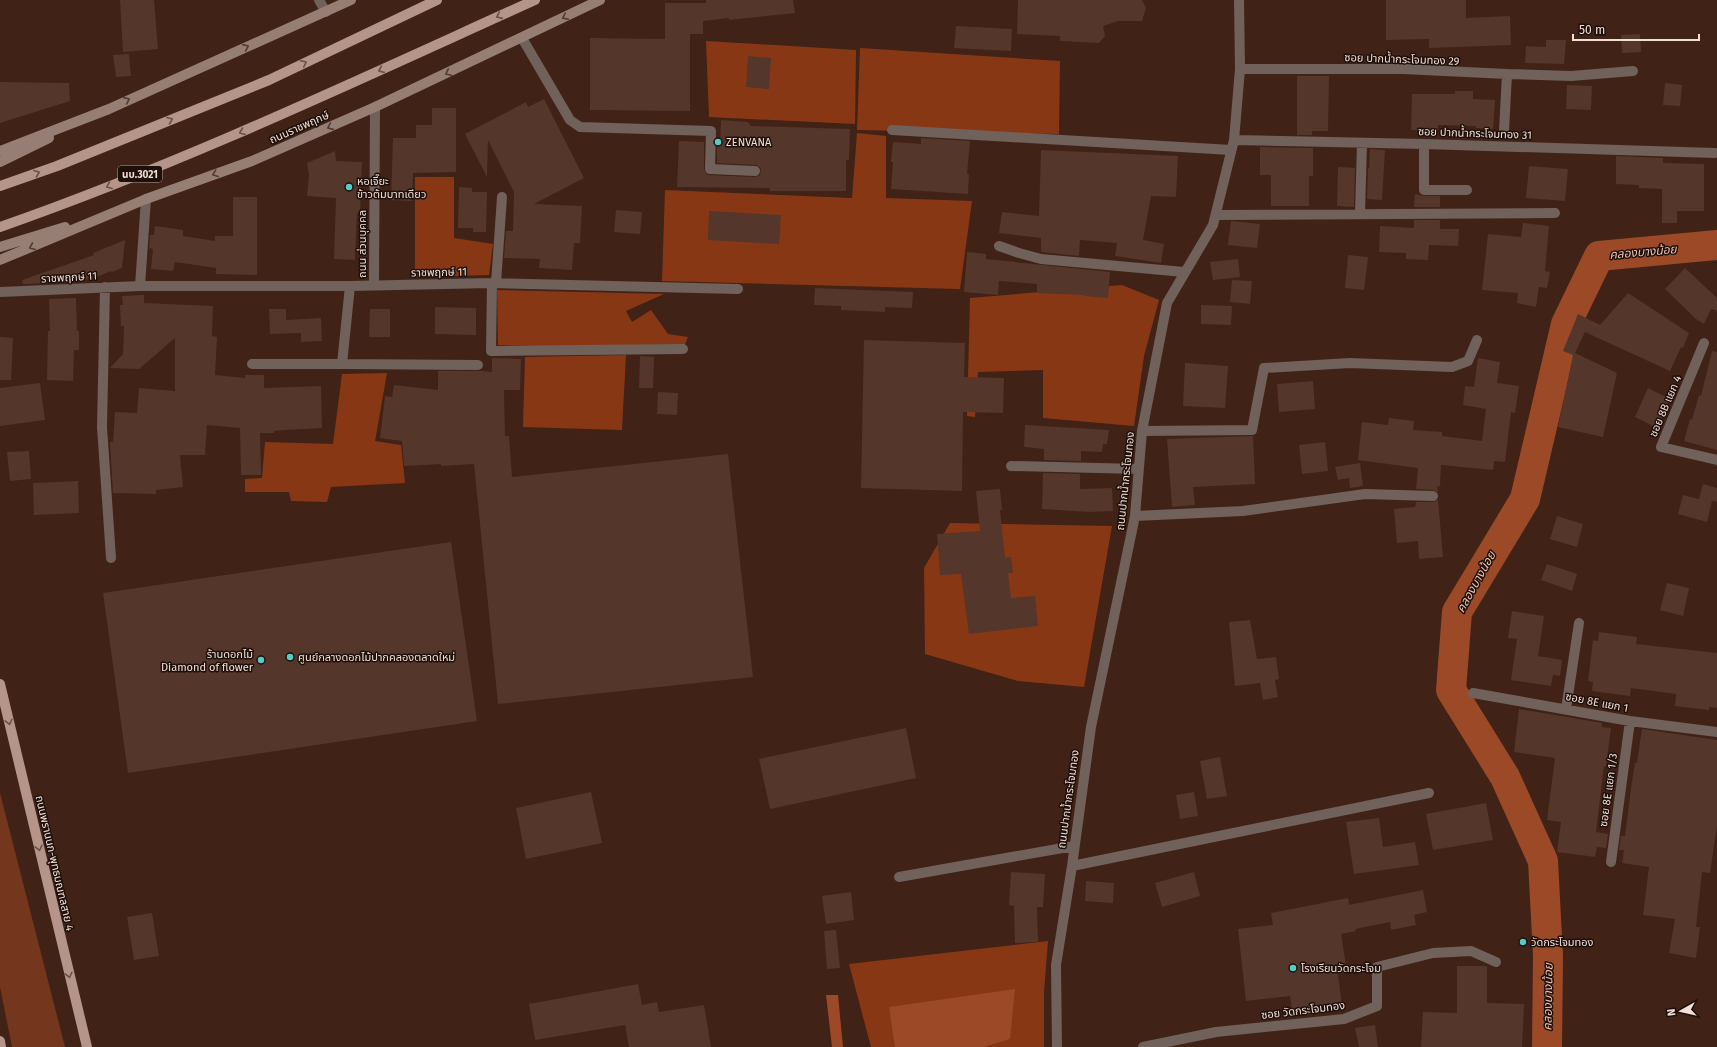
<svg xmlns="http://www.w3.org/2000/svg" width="1717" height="1047" font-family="'Fira Sans','Noto Sans Thai',sans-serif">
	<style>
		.green { fill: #74361d }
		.forest { fill: #883714 }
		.water { fill: #9b4927 }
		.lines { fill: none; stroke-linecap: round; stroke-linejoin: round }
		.river { stroke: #9b4927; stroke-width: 30 }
		.building { fill: #55362a }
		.minor { stroke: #70615b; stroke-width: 10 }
		.secondary { stroke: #977e75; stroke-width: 10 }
		.primary { stroke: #b59589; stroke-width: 10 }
		.oneway { stroke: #69524a }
		.oneway2 { stroke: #4e3c35 }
		.poi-dot { fill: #54cdc9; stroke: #1d100b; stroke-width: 1.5 }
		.labels { text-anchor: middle; stroke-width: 3; stroke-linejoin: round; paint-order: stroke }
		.shield { fill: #1d100b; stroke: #b4a19a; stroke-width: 1 }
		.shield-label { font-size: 10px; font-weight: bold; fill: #f4dfd8 }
		.street-label { font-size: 11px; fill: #f4dfd8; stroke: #1d100b }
		.poi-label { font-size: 11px; fill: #f4dfd8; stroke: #1d100b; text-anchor: start }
		.water-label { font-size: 12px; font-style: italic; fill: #f2c2b1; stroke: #1d100b }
	</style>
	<rect width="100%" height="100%" fill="#402217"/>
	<path class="green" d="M0,793l65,254h-53l-12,-60z"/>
	<path class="forest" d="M706,41l150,9 -1,74 -146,-7z
		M860,48l200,13 -1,73 -202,-4z
		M857,133l29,3v62l86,3 -12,88 -298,-8 3,-91 187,8z
		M415,177h39v61l39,6 -4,31 -74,2z
		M1122,285l37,15 -15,56 -10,70 -91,-8v-48l-65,2 -3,45 -8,-1 3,-118z
		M497,290l167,4 -38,17 6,11 19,-12 17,24 20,3 -5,12 -185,-4z
		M626,355l-4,75 -99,-3 2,-70z
		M387,373l-12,68 26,4 4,38 -74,4 -4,15 -36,-1 -2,-9h-44v-13l17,-1 3,-36 68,2 9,-70z
		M950,523l162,3 -28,161 -66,-6 -93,-27 -1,-86z
		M1048,941l-4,51v55h-173l-22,-83z"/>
	<path class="water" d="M1015,989l-5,50 -26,8h-89l-6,-40z
		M826,995h12l5,52h-11z"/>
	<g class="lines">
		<path class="river" d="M1547,1047l1,-91 -5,-95 -38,-84 -54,-87 6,-78 68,-113 41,-175 33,-68 118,-11"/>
	</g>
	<path class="building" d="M120,0h34l4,49 -35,3z
		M706,0h87l2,13 -66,7v-2l-26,3v13h-13v77l-100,-1v-72l75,1v-36h41z
		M1018,0h124l4,8 -4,13h-24l-15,5 2,10 -6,7 -39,-2v-5l-43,-2z
		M1386,0h80v18l44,-2 1,29 -82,3v-9l-43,1z
		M956,26l56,3 -1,22 -57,-3z
		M1640,34l1,18 -19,1 -1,-18z
		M1546,40h20l-2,24 -39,-1 1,-17 20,1z
		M129,54l2,22 -15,1 -3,-22z
		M748,56l23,2 -2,31 -23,-2z
		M1297,76h32l-1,55h-16v4h-15z
		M0,82l69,1 1,18 -70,22z
		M1665,83l17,2 -2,21 -17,-1z
		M1567,85l25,1 -1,24 -25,-1z
		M1455,91h18v8l22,1 -2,29 -17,-1v-2l-38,-1v6l-27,-1 1,-36h43z
		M544,99l40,79 -50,26 48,2 -2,37h-6l-2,27 -33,-2 1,-9 -36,-1 2,-27h7l1,-39 -26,-52 -1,37 -22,-43 61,-32 2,5z
		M432,108h24v64l-43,1 -1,28 -21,-1 2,-62h23v-13h16z
		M721,120l27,2 3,4 99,3 -1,31h-3v31h-76v-3l-93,-1 2,-46 25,1v27l3,6 48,2 5,-2 1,-7 -5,-3 -39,-2v-20h3z
		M921,138l49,3 -3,33h2l-1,20 -77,-5 2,-27h-2l2,-20 28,2z
		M1260,147l53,1v28h-4v30h-38v-31h-11z
		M1370,149l15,1 -3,50 -15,-1 1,-31h1z
		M1041,150l137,6 -2,41 -25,-1 -8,44 21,4 -3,19 -46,-7 2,-13 -37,-3 -1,16 -38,-4v-14l-42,-5 3,-21 37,4z
		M335,151l1,10 26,1 -2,51h-3l-2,47 -21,-1 2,-61 -29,-2 2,-21 -2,-12z
		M1616,156l47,2v5l41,1v47h-27v12h-15v-34l-23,-1v-3l-23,-1z
		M1529,166l39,3 -3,32 -39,-3z
		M1338,167l17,1 -1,39 -17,-1z
		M459,187l13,1v4h15l-1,40h-13v-4h-15z
		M1415,194l9,2h16v11h-26z
		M233,197h24v78l-41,-1v-6l-41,-6 -2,9 -22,-2 2,-20 -4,-1 1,-13h4l1,-9 28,4v6l32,5v-5h18z
		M616,210l26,2 -2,22 -26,-2z
		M709,211l72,4 -2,29 -71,-4z
		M1414,220h26v9h19l-1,17 -29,-1 -1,15 -22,-1v-6l-27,-1 1,-26 34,2z
		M1231,221l29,3 -3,24 -29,-3z
		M1523,223l26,3 -4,45 5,1 -3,16 -8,-1 -3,20 -19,-4 1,-10 -36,-3 6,-56 33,3z
		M125,240l-3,28 -10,4 -1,-1 -19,8 -17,1v2l-52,2 -1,-4 72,-25 -1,-2z
		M967,252l19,2v5l124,13 -2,26 -24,-2v-1l-47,-2v-9l-38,-3 -1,14 -34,-3z
		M1348,255l20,2 -4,33 -19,-2z
		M1238,259l2,18 -27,3 -3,-18z
		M1685,268l32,30v13l-6,-2 -7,15 -8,-5 -31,-30z
		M1232,280l20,1 -2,23 -20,-2z
		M815,288l98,4 -1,16 -27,-1v5l-44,-2v-4l-27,-1z
		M1628,293l61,40 -6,15 -2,-1 -11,24 -85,-39 -10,21 42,20 -14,64 -45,-10 15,-72 -10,-4 15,-37 22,11z
		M144,295v8l69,3 -1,30 5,1 -2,38 30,3v-3h19v13l57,-2 1,42 -38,2 -10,1v2h-14l1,42h-20l-1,-47 -33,-3 -2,30h-25l3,32 -27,3v4l-43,-1 -3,-51h3l2,-30 22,1 2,-25 36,3v-53l-36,31 -29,-1 13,-14 1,-28h-3l-1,-21h3l-1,-9z
		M76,298l1,33h2v19h-5l-1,31 -26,-1 1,-49h2l-1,-32z
		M1201,305l31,1 -1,19 -30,-1z
		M435,307l41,1v27l-41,-1z
		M269,309h17v11l35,-2 1,23 -21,1v-9l-31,1z
		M370,309h20v28h-21z
		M0,337l13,1 -2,42h-11z
		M864,340l101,3 -1,34 40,1 -1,35 -40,-1 -1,79 -101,-3z
		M1712,351l5,1v98l-33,-9 6,-22 2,1 7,-25 2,1z
		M640,356l14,1 -1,31h-14z
		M492,358l29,1 -1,31h-16l1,46h4l3,41 216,-23 25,223 -255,27 -24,-240 -33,2v-2l-37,2 -2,-25 -22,-3 5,-42 7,1 2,-12 44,5v-19h43l11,1z
		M1478,358l22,4 -3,21 22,3 -4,27 -4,-1 -6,50 -11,-1 -1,9 -52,-5 -1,21h-3l1,6 -5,-2 -17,-1 2,-21 -60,-8 4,-38 26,3 1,-7 25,3 -1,9 29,2v4l40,5 4,-32 -23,-4 2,-19 9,1z
		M1185,363l43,3 -3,42 -42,-2z
		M1313,381l2,28 -36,3 -2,-28z
		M40,383l5,37 -45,6v-38z
		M1648,388l22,11 -13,29 -22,-11z
		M658,392l20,1 -1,22 -20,-1z
		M1025,425l84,5 -2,14h-4l-1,8 -21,-1v10l-37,-1v-11l-20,-2z
		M1253,436l2,48 -62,3 2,18 -23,2 -5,-68z
		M1325,442l3,29 -26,3 -3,-29z
		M29,451l2,28 -21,2 -3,-29z
		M1360,463l3,23 -13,2 -1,-10 -11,2 -3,-13z
		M1043,473l37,1v15l32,-1 1,23 -24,1 -47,-3z
		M78,481l1,32 -45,2 -1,-32z
		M1703,484l14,4v14l-5,-1 -5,21 -29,-8 5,-19 16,4z
		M1000,489l2,21h-2l5,48 6,-1 2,16h-5l3,25 24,-2 3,30 -69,8 -8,-60 -21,1 -3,-41 43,-3 -4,-40z
		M1438,500l5,57 -24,2 -1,-18 -21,2 -3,-34 21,-2 1,-5h17z
		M1557,516l26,8 -6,23 -27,-8z
		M451,542l26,179 -349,52 -25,-180z
		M1547,564l30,10 -5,17 -31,-11z
		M1667,583l22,5 -6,28 -23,-6z
		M1512,611l32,5 -6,40 24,4 -2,16 -7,-1 -2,11 -40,-6 6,-41 -9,-1z
		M1250,620l7,39 19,-2 3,22 -4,1 3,17 -15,3 -3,-17 -25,3 -6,-64z
		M1599,632l38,5 -1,7 81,9v55l-8,-1v3l-34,-4 1,-12 -45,-6 -1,8 -38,-5 1,-9 -5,-1 5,-41 5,1z
		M1519,709l83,14v4l9,1 -5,38h-2l-8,66 12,2 -2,14 -9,-1 -2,10 -38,-5 4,-30 -14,-2 8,-62 -41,-6z
		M906,728l10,50 -146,31 -11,-50z
		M1642,729l75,11v85l-7,48 -8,-1 -6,55h4l-4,31 -27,-5 6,-34 -32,-4 6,-48 -27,-4 2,-13h-5l2,-14h4l7,-55 3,-18h2z
		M1220,757l7,39 -20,3 -7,-38z
		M591,792l11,51 -76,16 -10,-51z
		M1194,792l4,24 -18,3 -4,-24z
		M1486,803l7,37 -60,10 -7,-36z
		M1379,818l4,29 32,-5 4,23 -65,9 -8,-52z
		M1011,872l34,2 -2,33h-6l1,35 -23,1 -1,-37 -5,-1z
		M1194,872l6,24 -38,11 -7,-24z
		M1086,881l28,2 -1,20 -28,-2z
		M1423,890l4,22 -13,3 2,10 -25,5 -1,-8 -35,7 1,2 -15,3 6,38 -9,2 4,32 -50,5 -2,-15 -44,5 -8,-72 35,-4 -2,-12 77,-15 1,7z
		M851,892l3,28 -28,4 -4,-28z
		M152,913l7,43 -25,4 -7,-43z
		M836,930l4,38 -13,1 -3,-38z
		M1457,966h30v37l37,1 -2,43h-101l2,-35 34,1z
		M638,984l4,21 15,-3 2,10 45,-7 7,42h-82l-4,-22 -90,15 -6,-36z
		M1375,1025l3,22h-19l-4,-19z"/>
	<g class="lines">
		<path class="minor" d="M319,0l7,12
			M522,38l48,82 10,7 131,4 -1,38 45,2
			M1240,69h163l104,5 -3,57
			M1507,74l64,2 62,-5
			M892,130l339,20
			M1234,140l190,4 291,9
			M1424,144v46h43
			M1360,214l2,-71
			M1216,215l339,-2
			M999,246l20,7 22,6 143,13
			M492,283l-1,68 192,-2
			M496,283l6,-86
			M374,285l1,-178
			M140,286l6,-87
			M350,286l-8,78 136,1
			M105,287l-3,140 9,131
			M0,292l140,-6h210l142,-3 246,6
			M1704,343l-43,104 56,13
			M252,364h90
			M1142,431l110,-1 12,-62 86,-5 102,4 16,-6 9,-21
			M1011,466l128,3
			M1135,516l108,-5 122,-17 68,2
			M1473,693l157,28 87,11
			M1566,709l13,-86
			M1611,862l19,-141
			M1072,866l357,-73
			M899,877l175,-31
			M1057,1047l-1,-82 16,-99 19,-139 44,-211 7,-85 25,-128 46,-78 21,-85 6,-71 -1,-69
			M1143,1047l73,-15 128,-13 33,-13v-39l56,-14 38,-2 25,11"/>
		<path class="secondary" d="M0,151l109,-42 242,-109
			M0,162l49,-24
			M0,247l65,-20
			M0,260l146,-61 106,-38 123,-54 225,-107"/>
		<path class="primary" d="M0,186l57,-20 212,-86 168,-80
			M0,227c183,-64 358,-147 535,-227
			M0,684l87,363
			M0,1041l1,6"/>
	</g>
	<defs><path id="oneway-chevron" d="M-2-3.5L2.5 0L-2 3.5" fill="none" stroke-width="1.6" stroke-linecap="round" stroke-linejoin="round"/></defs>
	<g class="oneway">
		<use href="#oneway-chevron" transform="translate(499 16) rotate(156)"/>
		<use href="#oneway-chevron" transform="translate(304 63) rotate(-25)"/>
		<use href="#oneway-chevron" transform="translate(381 70) rotate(156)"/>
		<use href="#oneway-chevron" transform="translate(170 120) rotate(-22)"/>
		<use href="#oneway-chevron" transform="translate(242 132) rotate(158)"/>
		<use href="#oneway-chevron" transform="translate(37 173) rotate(-20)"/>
		<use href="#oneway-chevron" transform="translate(109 186) rotate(158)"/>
		<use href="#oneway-chevron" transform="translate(9 722) rotate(76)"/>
		<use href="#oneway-chevron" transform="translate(39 848) rotate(77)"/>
		<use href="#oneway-chevron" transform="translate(69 975) rotate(76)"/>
	</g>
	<g class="oneway2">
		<use href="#oneway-chevron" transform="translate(565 17) rotate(154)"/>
		<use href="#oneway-chevron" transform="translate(246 47) rotate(-24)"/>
		<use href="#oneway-chevron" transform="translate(448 73) rotate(155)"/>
		<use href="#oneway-chevron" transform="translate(127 100) rotate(-24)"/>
		<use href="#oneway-chevron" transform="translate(330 127) rotate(156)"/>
		<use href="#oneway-chevron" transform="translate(215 174) rotate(160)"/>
		<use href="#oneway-chevron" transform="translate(32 247) rotate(157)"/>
	</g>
	<g class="poi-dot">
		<circle cx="718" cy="142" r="4"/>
		<circle cx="349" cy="187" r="4"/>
		<circle cx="290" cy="657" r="4"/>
		<circle cx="261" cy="660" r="4"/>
		<circle cx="1523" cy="942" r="4"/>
		<circle cx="1293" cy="968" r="4"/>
	</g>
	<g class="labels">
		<rect class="shield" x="118" y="166" width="44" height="16" rx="3"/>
		<g class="shield-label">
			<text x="140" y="178">นบ.3021</text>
		</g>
		<g class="street-label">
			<text transform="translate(1402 59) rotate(2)" y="4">ซอย ปากน้ำกระโจมทอง 29</text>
			<text transform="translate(299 127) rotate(-24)" y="4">ถนนราชพฤกษ์</text>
			<text transform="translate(1475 133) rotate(2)" y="4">ซอย ปากน้ำกระโจมทอง 31</text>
			<text transform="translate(362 244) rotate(-90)" y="4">ถนน ส่วนบุคคล</text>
			<text transform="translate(439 272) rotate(-1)" y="4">ราชพฤกษ์ 11</text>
			<text transform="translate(69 277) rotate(-3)" y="4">ราชพฤกษ์ 11</text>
			<text transform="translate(1665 406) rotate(-67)" y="4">ซอย 8B แยก 4</text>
			<text transform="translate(1125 481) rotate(-84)" y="4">ถนนปากน้ำกระโจมทอง</text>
			<text transform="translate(1597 702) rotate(11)" y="4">ซอย 8E แยก 1</text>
			<text transform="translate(1608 790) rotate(-82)" y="4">ซอย 8E แยก 1/3</text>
			<text transform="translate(1068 799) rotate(-82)" y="4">ถนนปากน้ำกระโจมทอง</text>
			<text transform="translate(55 863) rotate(77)" y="4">ถนนพรานนก-พุทธมณฑลสาย 4</text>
			<text transform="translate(1303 1010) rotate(-7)" y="4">ซอย วัดกระโจมทอง</text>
		</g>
		<g class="poi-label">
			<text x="726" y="146">ZENVANA</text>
			<text x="357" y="185">หอเจี๊ยะ<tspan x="357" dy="13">ข้าวต้มบาทเดียว</tspan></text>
			<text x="253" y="658" text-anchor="end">ร้านดอกไม้<tspan x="253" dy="13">Diamond of flower</tspan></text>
			<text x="298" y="661">ศูนย์กลางดอกไม้ปากคลองตลาดใหม่</text>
			<text x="1531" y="946">วัดกระโจมทอง</text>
			<text x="1301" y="972">โรงเรียนวัดกระโจม</text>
		</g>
		<g class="water-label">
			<text transform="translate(1643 252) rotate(-5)" y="4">คลองบางน้อย</text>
			<text transform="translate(1476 582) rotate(-61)" y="4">คลองบางน้อย</text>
			<text transform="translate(1548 997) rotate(-89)" y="4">คลองบางน้อย</text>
		</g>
	</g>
	<g transform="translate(1681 1011) rotate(262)" stroke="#1d100b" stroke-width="3" paint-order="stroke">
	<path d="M0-3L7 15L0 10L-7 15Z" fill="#f4dfd8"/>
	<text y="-6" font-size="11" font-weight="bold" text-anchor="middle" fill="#f4dfd8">N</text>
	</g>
	<path d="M1573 34v6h126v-6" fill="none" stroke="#f4dfd8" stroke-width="2"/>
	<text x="1579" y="34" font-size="12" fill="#f4dfd8" stroke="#1d100b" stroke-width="3" paint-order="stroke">50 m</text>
</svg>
